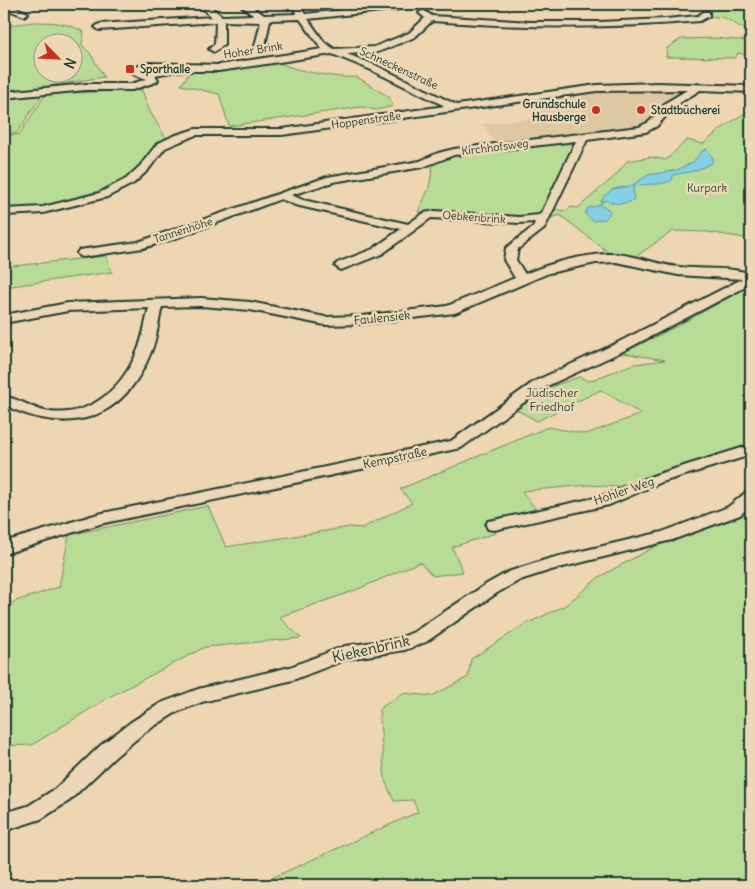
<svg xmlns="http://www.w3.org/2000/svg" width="755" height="889" font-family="Delius,sans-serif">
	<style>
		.built { fill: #dec8a4 }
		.green { fill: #b8dc96; stroke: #6c8c65; fill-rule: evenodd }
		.water { fill: #86d0e6; stroke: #5d959f }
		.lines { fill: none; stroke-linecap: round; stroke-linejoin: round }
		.minor-casing { stroke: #1f3d34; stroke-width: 4 }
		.minor { fill: #edd7b6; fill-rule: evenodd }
		.poi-dot { fill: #c8321e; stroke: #edd7b6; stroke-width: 2 }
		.labels { text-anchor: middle; stroke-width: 5; stroke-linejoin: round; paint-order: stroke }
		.far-street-label { font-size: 11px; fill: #1f3d34; stroke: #edd7b6 }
		.far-poi-label { font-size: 11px; font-weight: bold; fill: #1f3d34; stroke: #edd7b6; text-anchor: start }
		.far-park-label { font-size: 11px; fill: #2e4d3e; stroke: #edd7b6 }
		.street-label { font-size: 12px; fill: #1f3d34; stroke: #edd7b6 }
		.park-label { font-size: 12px; fill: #2e4d3e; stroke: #edd7b6 }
		.near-street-label { font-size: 15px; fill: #1f3d34; stroke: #edd7b6 }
	</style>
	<rect width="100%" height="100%" fill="#eed6b2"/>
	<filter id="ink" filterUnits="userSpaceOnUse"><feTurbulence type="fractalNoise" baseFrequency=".02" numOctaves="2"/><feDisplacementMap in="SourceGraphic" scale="10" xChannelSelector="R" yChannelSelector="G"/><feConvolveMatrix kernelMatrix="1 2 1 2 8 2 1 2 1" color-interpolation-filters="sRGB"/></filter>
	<g filter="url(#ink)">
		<path class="built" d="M621,89l62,1 -35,33 -9,5 -142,17 -15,-21 54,-6 -13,-16z"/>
		<path class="green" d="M701,4h50v29l-26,-15 -18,-2z
			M33,22c18,0 34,0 51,10l-2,13 8,8 14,24 -62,10 1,6 -26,40h-13v-107zM42,42h30v30h-30z
			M714,38l37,3v15l-13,-3 -3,5 -69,-1 1,-9 14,-9z
			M278,62c16,9 62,17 79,15l32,20 4,9 -17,4 -15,-3 -132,19 -10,-32 -38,-9 9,-13 47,-2z
			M142,90l7,20 18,30c-13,13 -26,31 -41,41 -27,19 -89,33 -122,30v-77l15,1 27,-41z
			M749,110h2v129l-43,-7 -35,-1 -41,28 -19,-3 -53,-41 -13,4 5,-10 14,2 5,-4 7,1 38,-33 11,-14 24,-4 15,3 21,-20 16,4 18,-15z
			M577,139l-31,70 -9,7 -19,2 -100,-6 11,-24 4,-23 15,-9 14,-3z
			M106,256l6,16 -108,15v-20z
			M750,286l1,160 -134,41 -28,-2 -67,6 16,21 -48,10 6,11 -44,14 11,25 -30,4 -13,-14 -64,28 -77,27 22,21 -96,9 -92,48 -81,50 -28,1v-141l55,-18 10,-52 139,-29 18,41 124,-20 12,1 50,-25 -12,-14 148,-62 38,7 55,-20 -40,-24 -64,31 -20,-11 28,-21 34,-12 10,4 45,-17 31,-4 -42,-7 54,-27z
			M751,507v378h-495l162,-73 -5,-12 -19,1 -9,-20 -6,-72 24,-16 29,3 36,-19 3,-18 53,-34 42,-20 33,-28 70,-38 64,-21z"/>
		<path class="water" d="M706,149l7,9 -1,5 -18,8 -21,4 -1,5c-13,7 -27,2 -39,7l1,12c-8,7 -21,5 -30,1l-3,5 7,4 2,4 -5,6 -12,2 -8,-7 3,-6 11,-3 5,-9 9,-7 18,-3 17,-11 29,-5 16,-8 9,-11z"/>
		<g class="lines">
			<g class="minor-casing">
				<path id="minor" d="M4,4h4l20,9 -4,3 -20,-8z
					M198,4h9l15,12 31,-1 -14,-11h9l16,11 33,-1 -7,-10h8l7,10 95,-10h22l-4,3 -110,12 16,23 10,7 40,-2 35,-14 16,-15 -6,-5 4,-3 9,6 99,6h68l67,-3 32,-3 5,-4h6v4l-9,5c-90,8 -178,7 -268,0l-17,16 -37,15 -31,2 28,11 82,40 140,-20 61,-2 93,3v6l-51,-2 -25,16 -18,20 -11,6 -59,8 -43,89 -26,20 -2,11 9,14c25,-11 62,-21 90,-20 21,1 42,11 64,13 24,3 50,-1 72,7v10l-128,67 -78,36 -84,61 -361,76 -96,30v-12l94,-28 353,-73 84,-60 78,-36 129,-66 -64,-4 -62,-13 -20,1 -47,10 -94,40 -93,11 -37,1 -75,-15 -49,-4 -39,1c-4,15 -5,31 -11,45 -28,70 -82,84 -147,53v-7l3,-1c15,3 27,13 43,15 41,5 72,-24 87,-60 6,-14 8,-29 12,-44l-81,3 -64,12v-8l64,-12 133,-5 49,4 75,15 37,-1 85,-10 68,-28 -11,-18 2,-12 27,-21 2,-5 -16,1 -88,-5 -49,36 -41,16 -6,-4 2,-3 36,-14 28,-20 -106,-24 -14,-6 -105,39 -33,10 -60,9 -4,-1 -2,-3 2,-3 59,-8 189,-65 93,-16 18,-8 16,-4 185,-22 10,-5 18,-20 20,-12 -90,1 -315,44h-86l-31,13 -17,22 -14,13 -27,14 -64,16 -39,2v-6l39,-2 56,-14 27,-14 14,-13 17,-22 16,-8 22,-7h87l163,-23 -76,-37 -37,-15 -113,17h-43l-21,4 3,5 -2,2 -24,8h-46l-82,8v-6l82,-8h45l16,-5 -12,-4 -5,-5 2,-2 17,-5 70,2 103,-16 -22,-30 -30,1 -5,26 -5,3 -5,-3 6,-24 -37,-1v24l-10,7 -5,-3 6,-5 1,-22 -117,8 -4,-3 4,-3 113,-7zM149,69h7l-14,2zM576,141l-33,69 -4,5 -20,2 -84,-6 -11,2 -16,11 -105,-24 -12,-5 42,-13 90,-15 31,-12z
					M751,445v10l-89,27 -53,23 -115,25 -6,-1 -2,-4 2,-4 6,-1 105,-23 53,-21z
					M751,492v13l-11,10 -68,25 -121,30 -31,10 -23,13 -71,49 -21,8 -58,9 -54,21 -91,22 -27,11 -30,19 -30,25 -46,44 -28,18 -37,12v-18l24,-7 27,-17 46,-44 30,-23 30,-19 37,-14 92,-22 55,-21 52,-7 17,-7 71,-47 23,-13 40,-13 114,-27 66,-25 17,-14z"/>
			</g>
			<use href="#minor" class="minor"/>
		</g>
	</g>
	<g class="poi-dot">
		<rect x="125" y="64" width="10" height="10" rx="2.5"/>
		<circle cx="596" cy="110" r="5"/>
		<circle cx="641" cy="110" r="5"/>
	</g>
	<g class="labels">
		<g class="far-street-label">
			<text transform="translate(253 50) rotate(-9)" y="4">Hoher Brink</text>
			<text transform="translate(399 68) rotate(25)" y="4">Schneckenstraße</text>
			<text transform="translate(366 120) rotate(-8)" y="4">Hoppenstraße</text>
			<text transform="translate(495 147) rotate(-7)" y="4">Kirchhofsweg</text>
			<text transform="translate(474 217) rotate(4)" y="4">Oebkenbrink</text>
			<text transform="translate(183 230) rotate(-18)" y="4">Tannenhöhe</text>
		</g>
		<g class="far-poi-label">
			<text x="140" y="73">Sporthalle</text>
			<text x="586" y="108" text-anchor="end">Grundschule<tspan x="586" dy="13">Hausberge</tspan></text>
			<text x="651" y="114">Stadtbücherei</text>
		</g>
		<g class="far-park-label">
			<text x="707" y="192">Kurpark</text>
		</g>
		<g class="street-label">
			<text transform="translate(382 318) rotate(-6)" y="4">Faulensiek</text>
			<text transform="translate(395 458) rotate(-12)" y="4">Kempstraße</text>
			<text transform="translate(624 491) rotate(-19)" y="4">Hohler Weg</text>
		</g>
		<g class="park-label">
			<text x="552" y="397">Jüdischer<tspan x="552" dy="14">Friedhof</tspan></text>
		</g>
		<g class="near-street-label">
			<text transform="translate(371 649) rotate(-13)" y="5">Kiekenbrink</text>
		</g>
	</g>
	<rect width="755" height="889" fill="none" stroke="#edd7b6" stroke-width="20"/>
	<rect x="10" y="10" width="735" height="869" fill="none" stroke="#1f3d34" stroke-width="2" filter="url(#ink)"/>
	<g transform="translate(58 58) rotate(114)"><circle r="24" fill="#edd7b6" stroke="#9b9982"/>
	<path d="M0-4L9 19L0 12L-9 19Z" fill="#c8321e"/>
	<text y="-8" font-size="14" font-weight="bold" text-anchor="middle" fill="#1f3d34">N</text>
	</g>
</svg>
